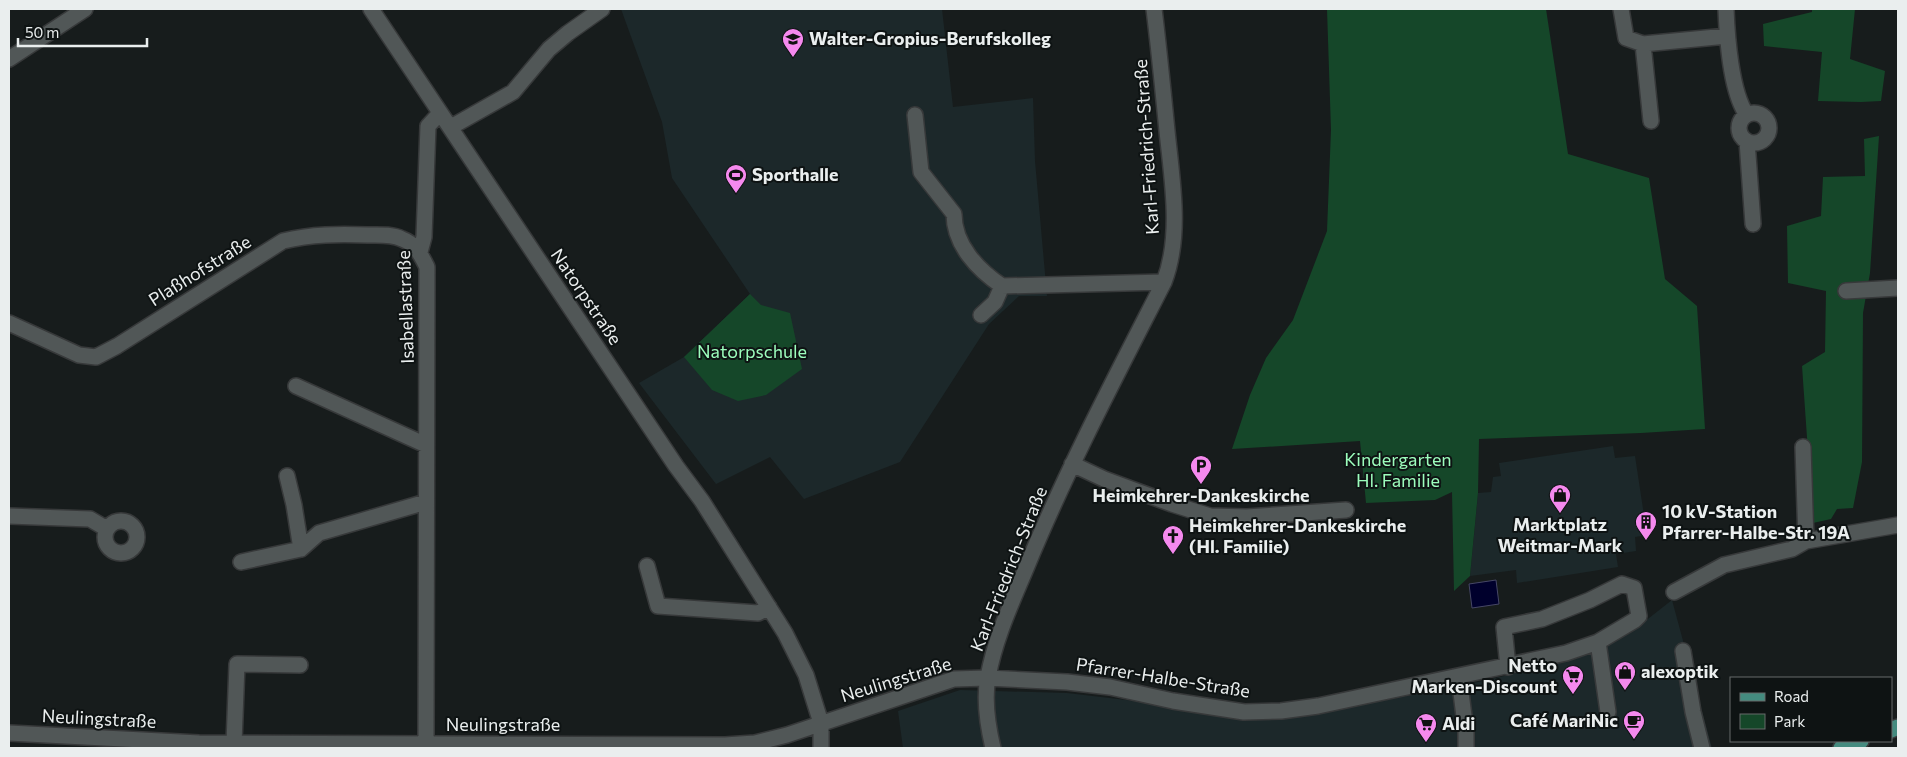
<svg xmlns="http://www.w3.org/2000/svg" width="1907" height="757" font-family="Commissioner,sans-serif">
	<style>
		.built { fill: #1c282a }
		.green { fill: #154729 }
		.water { fill: #00002c; stroke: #464766 }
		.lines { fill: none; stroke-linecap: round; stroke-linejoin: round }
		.minor-casing { stroke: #37393a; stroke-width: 18 }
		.major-casing { stroke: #37393a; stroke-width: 18 }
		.minor { stroke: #515757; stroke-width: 15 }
		.major { stroke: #448b7f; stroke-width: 15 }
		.labels { text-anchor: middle; stroke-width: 4; stroke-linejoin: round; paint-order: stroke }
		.poi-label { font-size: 18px; font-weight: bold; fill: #eaeeee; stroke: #0e1313; text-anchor: start }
		.street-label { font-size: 18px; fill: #eaeeee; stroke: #0e1313 }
		.park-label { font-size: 18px; fill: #9cfdbc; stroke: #0e1313 }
	</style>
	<rect width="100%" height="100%" fill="#171c1c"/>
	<path class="built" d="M621,9h321l11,98 80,-9 2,63 12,135h-28l-30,28 -89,138 -96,37 -34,-42 -54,27 -77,-101 45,-26 66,-63 -78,-116 -10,-56z
		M1613,446l2,12 20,-2 12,79 -12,2 1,14 -20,3 2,13 -101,16 -1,-13 -46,6 8,-83 13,-1 2,-15 8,-1 -2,-13z
		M1672,600l40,148h-809l-5,-37 62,-21 107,3 68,8 69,13 46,6 75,-8 163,-32 88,-22 54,-25z"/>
	<path class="green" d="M1327,9h219l22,145 81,24 16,101 32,27 8,123 -64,4 -162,6 -1,54 -8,83 -16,15 -2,-99 -17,8 -69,3 -6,-62 -128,8 18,-54 16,-37 27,-38 34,-89 4,-101z
		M1812,9h43l-5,50 35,12 -4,30 -20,1 -43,-1 4,-49 -58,-6 -1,-22 49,-12z
		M1879,136l-9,137 -7,40 -1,149 -9,46 -16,1 -6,10 -18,4 -11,-157 23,-14 1,-61 -38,-8 -1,-57 34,-10 2,-39 42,-1 -1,-37z
		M750,294l11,11 29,8 12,56 -36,26 -28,6 -26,-11 -28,-33z"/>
	<path class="water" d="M1496,580l3,24 -27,4 -3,-24z"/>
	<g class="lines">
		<g class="minor-casing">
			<path id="minor" d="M371,9l305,457 26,35 83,132 21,42 15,48v25
				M1621,9l5,29 17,6 84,-8
				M1726,9c1,27 5,84 21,106
				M1643,44l8,77
				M9,59l76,-50
				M1739 128a15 15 0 1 1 30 0a15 15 0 1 1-30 0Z
				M915,115l6,57 33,42c0,31 24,56 48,72l162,-4
				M451,127l62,-35 36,-43 19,-16 34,-24
				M1747,141l6,83
				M420,252l4,-15 4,-111 12,-13
				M1846,291l52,-3
				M981,315l14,-13 7,-16
				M9,323l70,32 17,2 21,-11 166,-105c29,-7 56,-7 85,-6 11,0 24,-1 34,4 14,5 19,16 25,28l-1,476
				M296,386l130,59
				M1803,447l3,94
				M1072,464l32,15 68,25 38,12 37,1 99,-7
				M287,476l7,29 7,44
				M9,516l81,3 17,10
				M105 537a16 16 0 1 1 32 0a16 16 0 1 1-32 0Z
				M241,562l60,-13 18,-16 107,-31
				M647,566l11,40 100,7 11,-6
				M1674,592l50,-27 68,-16 14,-8 92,-16
				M1598,642l10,70
				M1683,651l10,61 9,36
				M1459,677l7,55v16
				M9,733l190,10 526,2 30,-2 32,-8 167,-56 33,-1 80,4 43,5 63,14 71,11 37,-1 37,-5 248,-53 32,-11 37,-22 4,-4 -5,-28 -12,-4 -32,16 -48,19 -38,8 4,40
				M234,743l3,-79 63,1
				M993,748c-5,-21 -9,-50 -5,-71 7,-39 24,-75 39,-111 40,-97 89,-190 137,-284 18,-47 8,-102 3,-151 -4,-41 -8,-82 -13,-122"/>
		</g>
		<g class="major-casing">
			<path id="major" d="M1891,730l7,-3
				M1841,748l20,-7"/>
		</g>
		<use href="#minor" class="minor"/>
		<use href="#major" class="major"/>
	</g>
	<defs>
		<g id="school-pin" transform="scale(1.125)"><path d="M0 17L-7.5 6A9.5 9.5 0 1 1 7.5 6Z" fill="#f589ee" stroke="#0e1313"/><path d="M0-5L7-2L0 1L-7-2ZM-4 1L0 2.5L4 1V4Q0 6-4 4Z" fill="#111"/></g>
		<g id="stadium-pin" transform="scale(1.125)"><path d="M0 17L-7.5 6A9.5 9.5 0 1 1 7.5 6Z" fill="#f589ee" stroke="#0e1313"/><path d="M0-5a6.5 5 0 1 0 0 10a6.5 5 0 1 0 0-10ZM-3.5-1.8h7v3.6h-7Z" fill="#111"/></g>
		<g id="parking-pin" transform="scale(1.125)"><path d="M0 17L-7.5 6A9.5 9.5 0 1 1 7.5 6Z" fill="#f589ee" stroke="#0e1313"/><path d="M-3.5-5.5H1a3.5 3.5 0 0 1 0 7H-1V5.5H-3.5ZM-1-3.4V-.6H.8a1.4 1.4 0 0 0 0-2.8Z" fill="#111"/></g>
		<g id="shop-pin" transform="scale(1.125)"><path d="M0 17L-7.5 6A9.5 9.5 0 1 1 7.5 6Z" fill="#f589ee" stroke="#0e1313"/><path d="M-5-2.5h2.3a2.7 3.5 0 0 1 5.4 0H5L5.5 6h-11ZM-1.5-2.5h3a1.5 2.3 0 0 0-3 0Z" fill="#111"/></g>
		<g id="building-pin" transform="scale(1.125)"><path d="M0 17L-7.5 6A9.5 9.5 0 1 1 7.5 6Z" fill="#f589ee" stroke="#0e1313"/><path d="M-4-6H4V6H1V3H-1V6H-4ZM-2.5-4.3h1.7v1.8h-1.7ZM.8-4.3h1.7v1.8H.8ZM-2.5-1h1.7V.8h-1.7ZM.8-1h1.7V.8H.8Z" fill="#111"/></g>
		<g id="church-pin" transform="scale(1.125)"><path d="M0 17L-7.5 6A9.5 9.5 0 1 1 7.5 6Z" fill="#f589ee" stroke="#0e1313"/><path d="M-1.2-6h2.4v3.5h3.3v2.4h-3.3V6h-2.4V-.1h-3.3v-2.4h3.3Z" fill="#111"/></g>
		<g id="supermarket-pin" transform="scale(1.125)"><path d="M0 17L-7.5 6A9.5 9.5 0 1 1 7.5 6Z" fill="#f589ee" stroke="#0e1313"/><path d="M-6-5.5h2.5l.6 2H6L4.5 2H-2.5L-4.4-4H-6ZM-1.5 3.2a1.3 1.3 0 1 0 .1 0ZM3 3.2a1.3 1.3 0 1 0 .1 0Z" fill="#111"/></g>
		<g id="cafe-pin" transform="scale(1.125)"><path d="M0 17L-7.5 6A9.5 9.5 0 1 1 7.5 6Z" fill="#f589ee" stroke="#0e1313"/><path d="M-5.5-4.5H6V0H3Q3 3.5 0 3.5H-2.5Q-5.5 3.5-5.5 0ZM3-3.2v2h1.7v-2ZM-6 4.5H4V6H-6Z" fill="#111"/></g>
	</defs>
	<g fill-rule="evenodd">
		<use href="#school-pin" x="793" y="39"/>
		<use href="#stadium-pin" x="736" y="175"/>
		<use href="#parking-pin" x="1201" y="466"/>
		<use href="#shop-pin" x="1560" y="495"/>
		<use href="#building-pin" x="1646" y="522"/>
		<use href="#church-pin" x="1173" y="536"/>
		<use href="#shop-pin" x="1625" y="672"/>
		<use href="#supermarket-pin" x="1573" y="676"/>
		<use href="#cafe-pin" x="1634" y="721"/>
		<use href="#supermarket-pin" x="1426" y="724"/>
	</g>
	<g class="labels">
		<g class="poi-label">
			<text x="809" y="45">Walter-Gropius-Berufskolleg</text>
			<text x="752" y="181">Sporthalle</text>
			<text x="1201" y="502" text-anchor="middle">Heimkehrer-Dankeskirche</text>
			<text x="1662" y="518">10 kV-Station<tspan x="1662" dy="21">Pfarrer-Halbe-Str. 19A</tspan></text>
			<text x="1560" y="531" text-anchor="middle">Marktplatz<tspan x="1560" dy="21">Weitmar-Mark</tspan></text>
			<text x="1189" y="532">Heimkehrer-Dankeskirche<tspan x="1189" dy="21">(Hl. Familie)</tspan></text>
			<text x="1557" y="672" text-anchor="end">Netto<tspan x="1557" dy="21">Marken-Discount</tspan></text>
			<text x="1641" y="678">alexoptik</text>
			<text x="1618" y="727" text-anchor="end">Café MariNic</text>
			<text x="1442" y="730">Aldi</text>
		</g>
		<g class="street-label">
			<text transform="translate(1147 147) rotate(-94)" y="6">Karl-Friedrich-Straße</text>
			<text transform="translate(200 271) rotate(-32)" y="6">Plaßhofstraße</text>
			<text transform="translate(586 297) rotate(56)" y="6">Natorpstraße</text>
			<text transform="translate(406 307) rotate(-92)" y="6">Isabellastraße</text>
			<text transform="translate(1009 569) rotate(-68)" y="6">Karl-Friedrich-Straße</text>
			<text transform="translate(1163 678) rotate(9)" y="6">Pfarrer-Halbe-Straße</text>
			<text transform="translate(896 680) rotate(-17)" y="6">Neulingstraße</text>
			<text transform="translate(99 719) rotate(3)" y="6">Neulingstraße</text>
			<text x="503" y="731">Neulingstraße</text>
		</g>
		<g class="park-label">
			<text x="752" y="358">Natorpschule</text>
			<text x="1398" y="466">Kindergarten<tspan x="1398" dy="21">Hl. Familie</tspan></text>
		</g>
	</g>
	<rect width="1907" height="757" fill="none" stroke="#eaeeee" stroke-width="20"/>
	<rect x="1730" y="677" width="162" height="65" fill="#0e1313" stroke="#666b6b"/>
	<rect x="1740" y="693" width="25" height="8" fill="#448b7f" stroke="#666b6b"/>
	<text x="1774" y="702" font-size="15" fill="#eaeeee">Road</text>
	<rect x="1740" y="714" width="25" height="15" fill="#154729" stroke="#666b6b"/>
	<text x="1774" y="727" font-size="15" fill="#eaeeee">Park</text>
	<path d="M18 38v8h129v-8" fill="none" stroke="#eaeeee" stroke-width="2.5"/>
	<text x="25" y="38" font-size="15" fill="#eaeeee" stroke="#0e1313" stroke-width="4" paint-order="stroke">50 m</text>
</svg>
